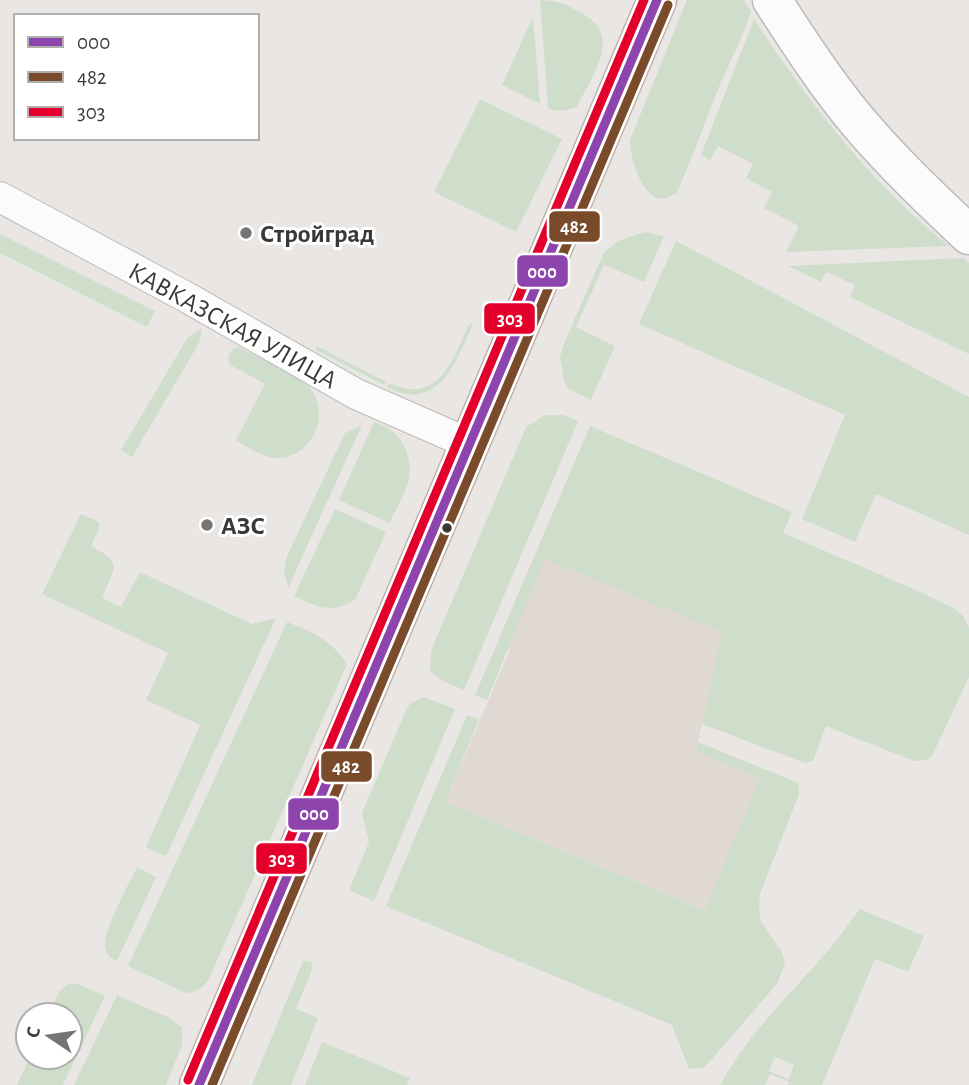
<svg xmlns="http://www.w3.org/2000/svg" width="969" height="1085" font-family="'Alegreya Sans',sans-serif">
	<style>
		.built { fill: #e0d9d3 }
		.green { fill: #cfdeca; fill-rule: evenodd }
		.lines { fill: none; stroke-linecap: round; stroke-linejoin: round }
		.minor-casing { stroke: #bdbbba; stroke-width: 32 }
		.tertiary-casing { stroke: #bdbbba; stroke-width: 41 }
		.primary-casing { stroke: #bdb0aa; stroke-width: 41 }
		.minor { stroke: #fcfbfb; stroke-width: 30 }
		.tertiary { stroke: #fcfbfb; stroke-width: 38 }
		.primary { stroke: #f2eae7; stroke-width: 38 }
		.bus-1-casing { stroke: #fff; stroke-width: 14 }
		.bus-2-casing { stroke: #fff; stroke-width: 14 }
		.bus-3-casing { stroke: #fff; stroke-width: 14 }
		.bus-1 { stroke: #8e44ad; stroke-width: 9 }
		.bus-2 { stroke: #7a4b2a; stroke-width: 9 }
		.bus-3 { stroke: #e4002b; stroke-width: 9 }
		.poi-dot { fill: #777573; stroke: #fff; stroke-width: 2.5 }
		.bus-dot { fill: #3a3836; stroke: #fff; stroke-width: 2.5 }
		.labels { text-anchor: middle; stroke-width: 6; stroke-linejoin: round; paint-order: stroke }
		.poi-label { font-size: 26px; font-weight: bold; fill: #3a3836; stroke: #fff; text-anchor: start }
		.street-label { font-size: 26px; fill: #3a3836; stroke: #fff }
		.line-badge { stroke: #fff; stroke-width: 2.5 }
		.badge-label { font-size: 19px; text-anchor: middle; font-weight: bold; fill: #fff }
	</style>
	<rect width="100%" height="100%" fill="#e9e6e4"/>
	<path class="built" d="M545,558l178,74 -27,119 64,28 -54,131 -261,-108 65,-152 -3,-2z"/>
	<path class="green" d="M540,0c17,0 27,5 41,13 44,21 10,64 -4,94 -10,4 -19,5 -29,1z
		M687,0h57l7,12c-6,18 -13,33 -21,50 -20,42 -33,87 -53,130 -30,26 -47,-31 -47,-52z
		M533,17l7,87 -38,-19z
		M754,19c55,83 116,164 195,227l-163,6 13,-26 -35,-18 8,-16 -26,-14 7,-14 -35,-18 -8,14 -9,-5z
		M480,99l82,40 -46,93 -82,-40z
		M645,232l19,4 -20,46 -40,-17 -28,62 39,19 -24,54 -22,-11 -5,-8 -4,-24 5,-16 39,-88 14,-12z
		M0,234l155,77 -8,16 -147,-74z
		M676,241l293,156v138l-93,-41 -21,48 -53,-23 43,-104 -206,-91z
		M963,258l6,5v91l-119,-57 5,-12 -29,-13 -5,10 -33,-16z
		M470,323l3,1c-17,37 -34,90 -86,63l2,-4c50,24 64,-25 81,-60z
		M202,328l-3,15 -67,114 -11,-7 67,-113z
		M317,346l69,36 -2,3 -68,-35z
		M239,347c18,10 59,27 71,41 22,28 1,71 -35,70 -14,-1 -27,-11 -39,-18l29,-56 -35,-19c-4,-9 0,-16 9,-18z
		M545,415h19l14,6 -114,269 -23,-10 -11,-9 1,-20 95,-224z
		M374,422c25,7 39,30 35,55 -2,15 -13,32 -20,46l-50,-23z
		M362,425l-74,163 -4,-16 3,-16 58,-123z
		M590,426l202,86 -9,21 131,56 39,19 10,8 6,12v49l-37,79 -5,4 -13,1 -88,-35 -13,35 -8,2 -103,-39 20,-92 -177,-73 -58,141 -12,-5z
		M335,509l51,23 -30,66c-20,17 -41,9 -62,-2z
		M81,514l18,8v7l-8,17c34,18 23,21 11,52l19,9 19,-35 112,52 24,-6 -110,238 -20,-9 54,-122 -54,-25 22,-47 -126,-59z
		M287,622c25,10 46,19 60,42l-138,315c-7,9 -12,13 -23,14l-58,-27z
		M423,697l32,12 -81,192 -25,-11 20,-48 -7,-29 45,-105 4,-5z
		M467,715l12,4 -34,83 260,108 55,-131 -64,-28 2,-9 100,41 1,11 -39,100 -1,16 2,11 21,31 3,12 -8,20 -73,84 -15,1 -17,-44 -286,-119z
		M137,867l19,10 -39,84c-7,-3 -12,-8 -12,-16 -1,-16 24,-61 32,-78z
		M860,909l64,27 -16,36 -33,-13 -53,126h-34l1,-3 -19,-8 -5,11h-45c30,-54 67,-87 106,-132 12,-14 23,-30 34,-44zM775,1057l19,8 -5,14 -20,-8z
		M303,961l8,1 2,5 -17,42 22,9 -27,67h-39z
		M70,983l10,2 25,11 -42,89h-46l13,-28h40v-42h-21l10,-23z
		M117,995l53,23 12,10v17l-16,40h-92z
		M322,1042l88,36 -3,7h-102z"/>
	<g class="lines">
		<g class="minor-casing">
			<path id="minor" d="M0,197l188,101 168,96 114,50"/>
		</g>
		<g class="tertiary-casing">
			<path id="tertiary" d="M772,0c27,42 55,85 87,123 34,40 72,76 110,112"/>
		</g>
		<g class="primary-casing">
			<path id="primary" d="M199,1085l458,-1085"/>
		</g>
		<use href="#minor" class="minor"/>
		<use href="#tertiary" class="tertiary"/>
		<use href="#primary" class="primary"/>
		<g class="bus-1-casing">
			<path id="bus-1" d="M199,1085l458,-1085"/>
		</g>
		<g class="bus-2-casing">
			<path id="bus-2" d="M212,1085l456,-1080"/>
		</g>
		<g class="bus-3-casing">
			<path id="bus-3" d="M188,1080l456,-1080"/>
		</g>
		<use href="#bus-1" class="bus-1"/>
		<use href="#bus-2" class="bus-2"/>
		<use href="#bus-3" class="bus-3"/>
	</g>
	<g class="poi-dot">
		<circle cx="246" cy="233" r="7"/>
		<circle cx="207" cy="525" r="7"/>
	</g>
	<circle class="bus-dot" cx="447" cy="528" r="6"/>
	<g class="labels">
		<g class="poi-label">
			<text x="260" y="242">Стройград</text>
			<text x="221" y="534">АЗС</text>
		</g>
		<g class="street-label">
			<text transform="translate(233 325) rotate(29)" y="9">КАВКАЗСКАЯ УЛИЦА</text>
		</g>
	</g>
	<g class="line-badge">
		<rect x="548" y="210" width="53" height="33" rx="7" fill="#7a4b2a"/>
		<rect x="516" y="254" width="53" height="34" rx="7" fill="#8e44ad"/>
		<rect x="483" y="302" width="53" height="33" rx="7" fill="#e4002b"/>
		<rect x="320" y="750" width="53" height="33" rx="7" fill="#7a4b2a"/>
		<rect x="287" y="797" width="53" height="34" rx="7" fill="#8e44ad"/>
		<rect x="255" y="842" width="53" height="33" rx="7" fill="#e4002b"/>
	</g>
	<g class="badge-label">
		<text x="574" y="233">482</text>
		<text x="542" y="278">000</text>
		<text x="510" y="325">303</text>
		<text x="346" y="773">482</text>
		<text x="314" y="820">000</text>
		<text x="282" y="865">303</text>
	</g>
	<rect x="14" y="14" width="245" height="126" fill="#ffffff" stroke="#b0afaf" stroke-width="2"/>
	<rect x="28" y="37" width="35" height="10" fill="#8e44ad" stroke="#b0afaf" stroke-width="2"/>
	<text x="77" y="49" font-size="21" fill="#3a3836">000</text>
	<rect x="28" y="72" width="35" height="10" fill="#7a4b2a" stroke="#b0afaf" stroke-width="2"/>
	<text x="77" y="84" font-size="21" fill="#3a3836">482</text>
	<rect x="28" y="107" width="35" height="10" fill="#e4002b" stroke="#b0afaf" stroke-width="2"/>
	<text x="77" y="119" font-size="21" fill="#3a3836">303</text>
	<g transform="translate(49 1036) rotate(283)"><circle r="33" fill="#ffffff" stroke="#b0afaf" stroke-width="2"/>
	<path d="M0-5L12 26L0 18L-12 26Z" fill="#777573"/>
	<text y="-10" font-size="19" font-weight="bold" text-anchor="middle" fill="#3a3836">С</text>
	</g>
</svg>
